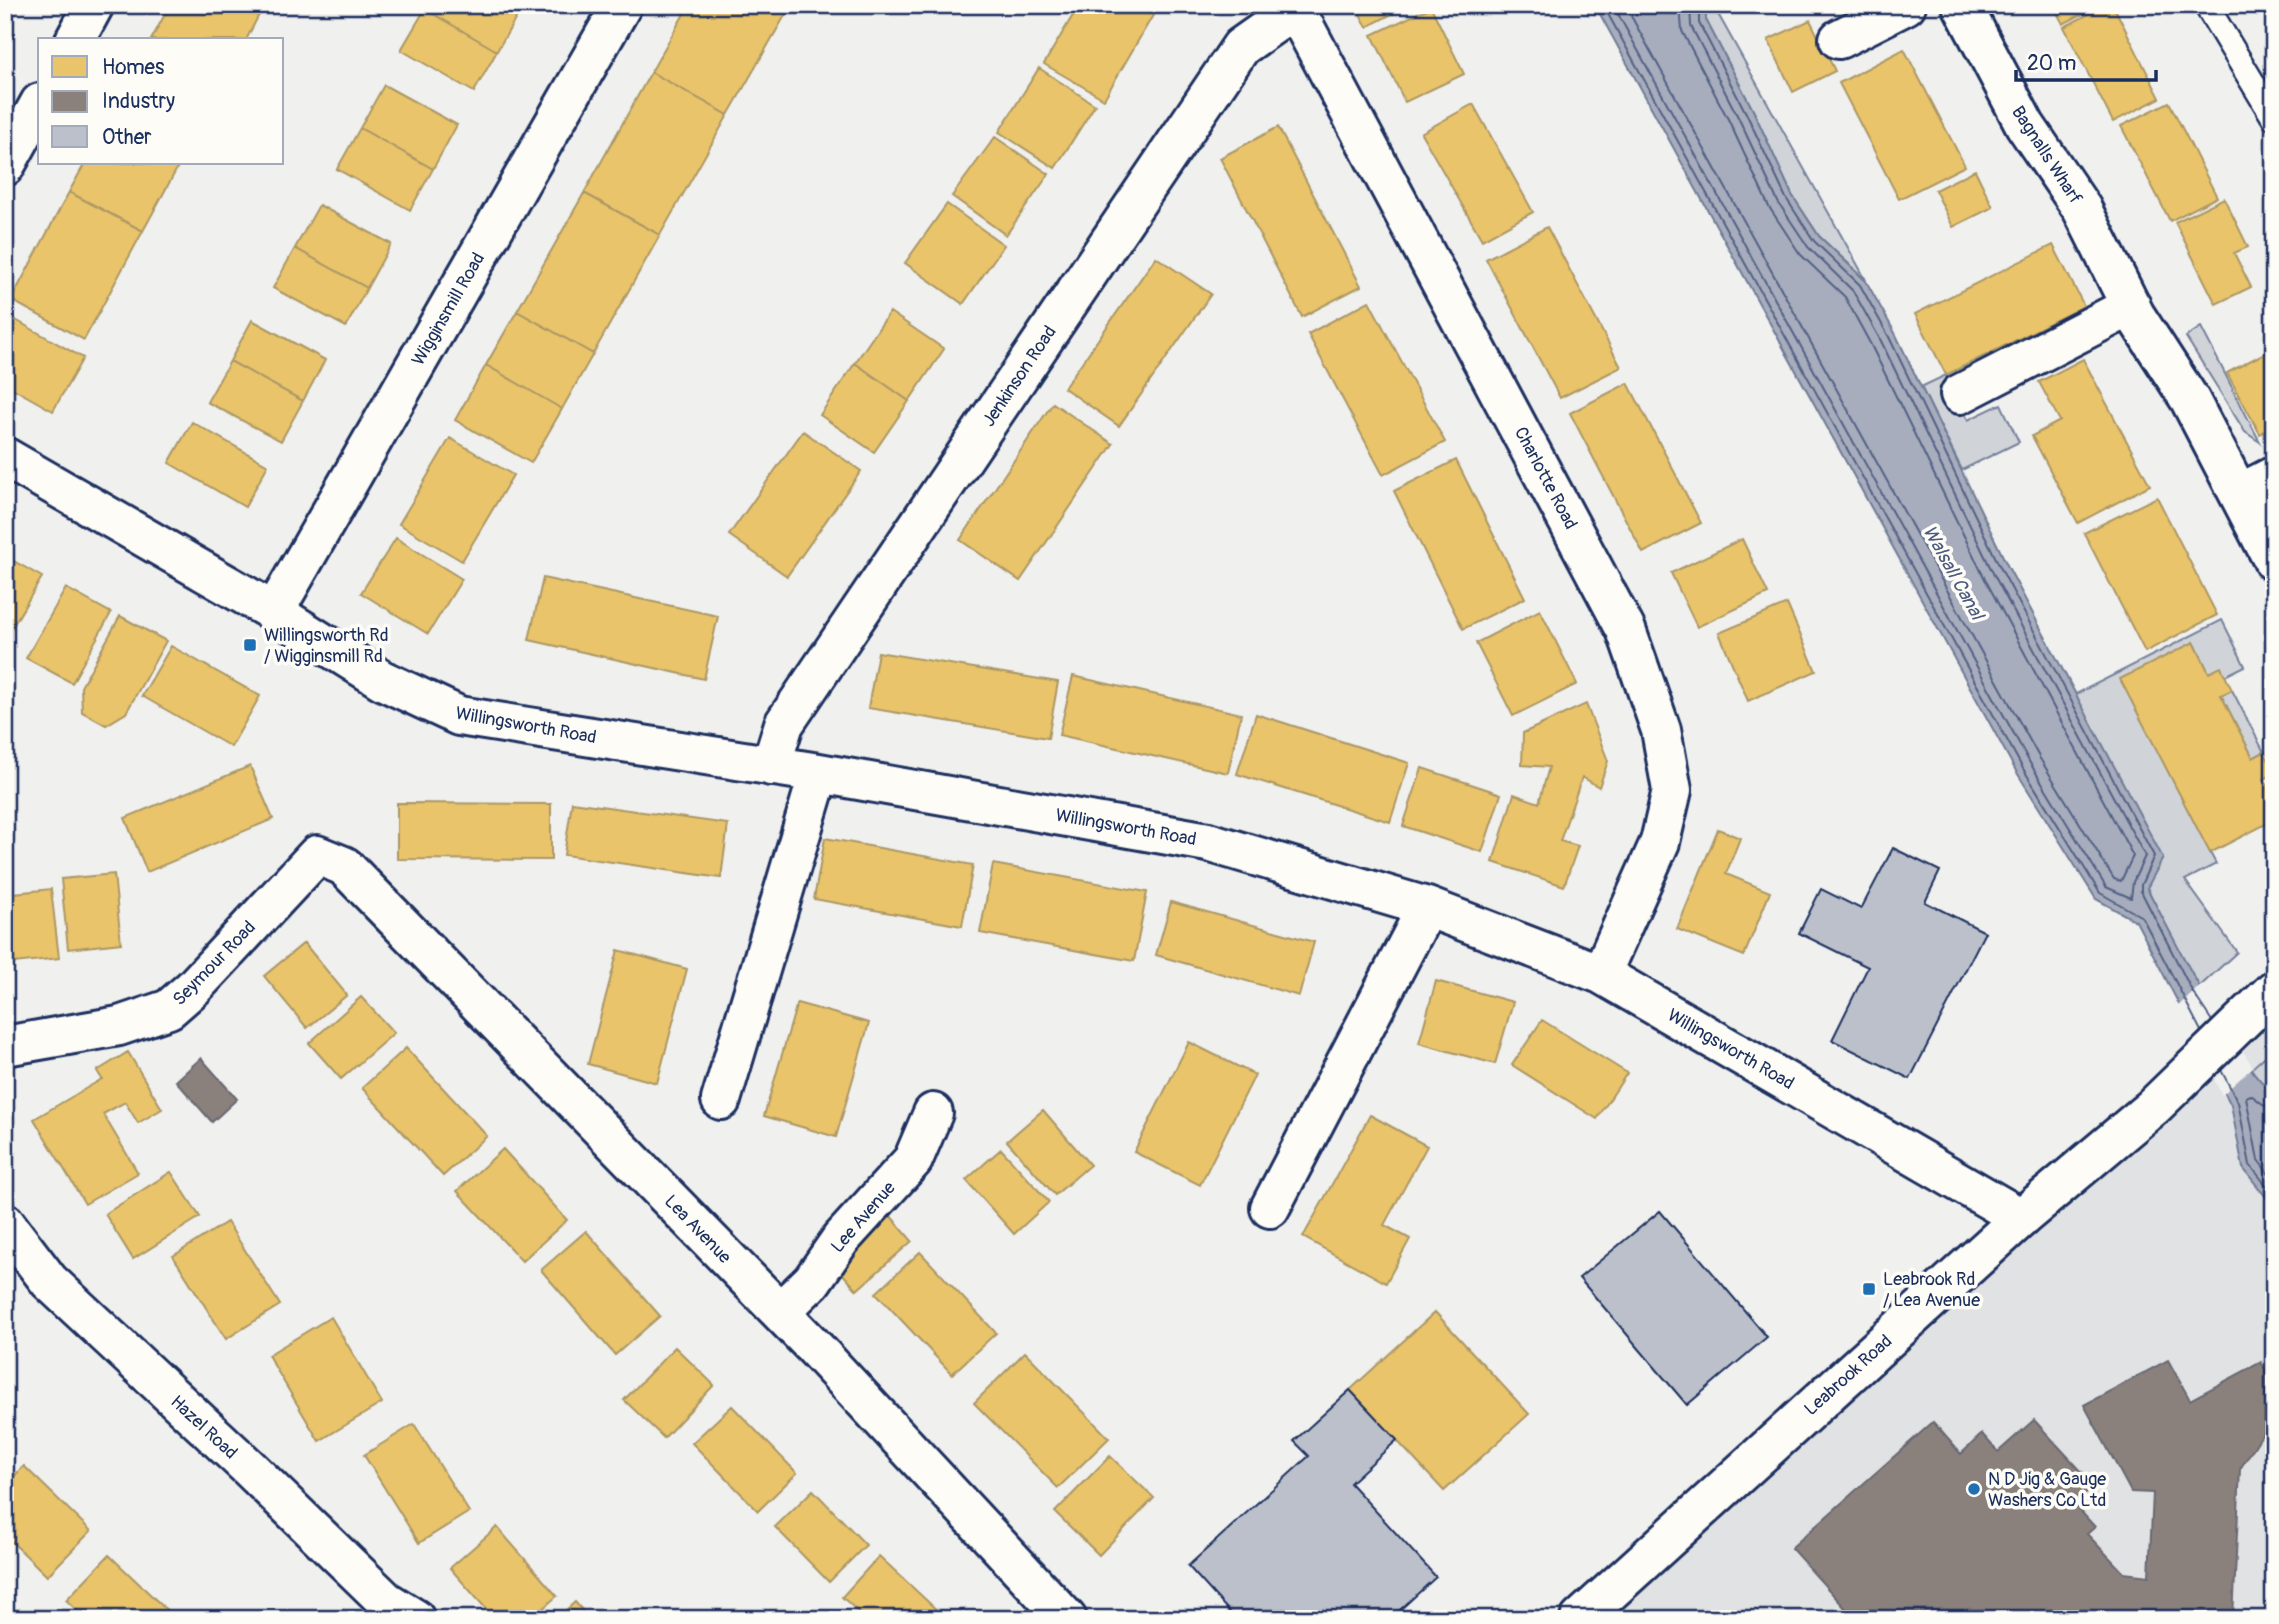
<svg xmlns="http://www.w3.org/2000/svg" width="2279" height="1624" font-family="Pangolin,sans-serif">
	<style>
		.built { fill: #e0e2e3 }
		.green { fill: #d0d3d8; stroke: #76819b; stroke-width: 2 }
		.water { fill: #a7adbd; stroke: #6f7b97; stroke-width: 2 }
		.pier { fill: #f0f0ee }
		.homes { fill: #e9c46a; stroke: #ab9766; stroke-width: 2 }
		.industry { fill: #8a817c; stroke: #696873; stroke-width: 2 }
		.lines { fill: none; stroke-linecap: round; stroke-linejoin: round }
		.shore { stroke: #536184; stroke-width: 2 }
		.building { fill: #bbc0ca; stroke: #1b2f5e; stroke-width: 2 }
		.lane-casing { stroke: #1b2f5e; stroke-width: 28 }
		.street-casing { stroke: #1b2f5e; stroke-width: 44 }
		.primary-casing { stroke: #1b2f5e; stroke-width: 44 }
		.lane { stroke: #fdfcf7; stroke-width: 23 }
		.street { stroke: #fdfcf7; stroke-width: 38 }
		.primary { stroke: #fdfcf7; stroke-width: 38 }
		.poi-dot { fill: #1f6fb2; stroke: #fdfcf7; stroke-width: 2.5 }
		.labels { text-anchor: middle; stroke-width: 7; stroke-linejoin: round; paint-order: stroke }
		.street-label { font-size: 18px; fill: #1b2f5e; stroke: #fdfcf7 }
		.poi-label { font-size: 18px; fill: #1b2f5e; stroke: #fdfcf7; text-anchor: start }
		.water-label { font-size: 19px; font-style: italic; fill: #4c5b7f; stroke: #fdfcf7 }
	</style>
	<rect width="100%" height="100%" fill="#f0f0ee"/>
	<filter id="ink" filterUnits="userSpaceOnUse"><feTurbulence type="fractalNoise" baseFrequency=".0143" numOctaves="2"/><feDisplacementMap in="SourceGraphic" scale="14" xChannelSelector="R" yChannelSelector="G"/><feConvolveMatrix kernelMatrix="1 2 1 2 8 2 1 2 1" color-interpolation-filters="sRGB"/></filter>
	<g filter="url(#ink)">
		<path class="built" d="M2274,990v629h-694z"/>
		<path class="green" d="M1706,5h7l153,275 -47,-44 -27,-41 -39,-85 -47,-90z
			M2201,327l59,115 -15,-10 -59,-95z
			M1946,375l22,45 33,-16 18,38 -57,28 -41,-83z
			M2222,620l23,46 -20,10 -16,-3 -15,-31 -73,38 95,184 -31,16 52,72 -39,36 -51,-100 -71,-194z
			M2232,690l32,62 -11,6 -32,-63z
			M2274,1048v45l-10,-7 -13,-17z"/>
		<path class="water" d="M1595,5h111v15l47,90 39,85 27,41 47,45 29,52 113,234 155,291 -16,30c26,50 51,99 81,146 14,21 26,44 46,59v120l-5,-12 -26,-33 -12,-63 -95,-184 -40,-22 -80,-128z"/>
		<path class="pier" d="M2201,985l52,82 -31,28 -45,-88z"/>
		<path class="homes" d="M170,5h94l-18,35h-95z
			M427,5h83l10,6 -23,40 -72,-42z
			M689,5h102l-63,110 -77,-43z
			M1079,5h80l-55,94 -60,-35z
			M1355,5h54l-42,22z
			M2053,5h47l-37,19z
			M2106,5h7l47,93 -47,24 -49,-95z
			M1431,7l33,67 -59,28 -33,-67z
			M425,9l72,42 -23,41 -73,-42z
			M1810,20l25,51 -42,21 -25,-52z
			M1904,49l61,117 -66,33 -60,-116z
			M1039,68l56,37 -40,63 -56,-36z
			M651,72l77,43 -68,120 -76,-42z
			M384,85l73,40 -24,44 -73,-41z
			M2169,102l48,95 -47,24 -49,-95z
			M1473,104l60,108 -51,28 -61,-107z
			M1278,127l83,159 -59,31 -82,-159z
			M360,128l73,41 -23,41 -73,-41z
			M995,137l54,37 -43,61 -54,-39z
			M85,163h95l-37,68 -74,-39z
			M1975,170l18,37 -40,20 -18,-37z
			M69,192l74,39 -59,109 -73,-40z
			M584,193l76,42 -67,119 -76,-43z
			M2224,198l24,49 -14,6 17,34 -35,17 -41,-82z
			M947,204l57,41 -41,59 -58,-41z
			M319,205l72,39 -24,44 -72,-40z
			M1547,227l74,140 -61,31 -74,-139z
			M2053,245l31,61 -138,69 -31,-61z
			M295,248l72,40 -21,39 -73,-39z
			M1156,257l55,37 -92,132 -55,-38z
			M1369,301l76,141 -62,33 -75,-141z
			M517,311l76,43 -31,55 -76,-44z
			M890,312l54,37 -35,52 -54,-38z
			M5,314l78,44 -30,53 -48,-27z
			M252,320l73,40 -22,41 -73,-40z
			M2274,348v79l-14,7 -33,-61z
			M2083,359l67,126 -72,38 -46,-87 28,-15 -21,-39z
			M230,361l73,40 -22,40 -74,-39z
			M855,363l54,38 -35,51 -54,-37z
			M486,365l76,44 -31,54 -76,-43z
			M1628,383l73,140 -58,30 -73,-140z
			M1053,403l60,41 -93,137 -60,-41z
			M192,422l76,43 -23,42 -76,-44z
			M803,431l58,40 -74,105 -58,-41z
			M450,438l63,37 -51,86 -63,-37z
			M1456,460l69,138 -62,31 -69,-138z
			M2157,497l60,118 -72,37 -61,-119z
			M396,538l66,41 -34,55 -67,-41z
			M1742,539l26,55 -71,33 -26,-54z
			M5,556l37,21 -37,62z
			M543,578l175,38 -14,63 -175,-39z
			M66,588l45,25 -39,70 -46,-25z
			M1787,604l29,67 -68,30 -29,-68z
			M1540,610l37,74 -64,32 -37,-73z
			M120,616l46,25 -40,72 -20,12 -24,-13 -1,-25z
			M2194,642l15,31 12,-6 11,23 -11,5 32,63 11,-6 10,18v4l-10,5 10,19v22l-64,33 -90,-174z
			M171,646l89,50 -29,51 -89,-51z
			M878,652l180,30 -10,56 -180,-30z
			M1073,676l168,38 -13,59 -169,-38z
			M1586,704l22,57 -9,26 -17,-10 -22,64 18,5 -14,40 -71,-24 21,-68 25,9 10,-36 -27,-2 1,-32z
			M1256,714l153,49 -19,59 -153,-48z
			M250,766l23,53 -126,53 -22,-54z
			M1422,768l79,26 -19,58 -79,-26z
			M572,802l156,22 -7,54 -157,-23z
			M397,803l154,1v56l-154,-1z
			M1718,829l22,9 -14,36 44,18 -26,64 -67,-27z
			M825,838l148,27 -11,61 -148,-27z
			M993,864l154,28 -13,69 -154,-28z
			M114,874l7,69 -53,6 -7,-70z
			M51,889l8,69 -54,6v-70z
			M1171,902l143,40 -15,54 -143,-41z
			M304,943l43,52 -40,33 -43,-52z
			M618,950l69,19 -30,114 -69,-19z
			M1436,981l77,21 -18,62 -76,-21z
			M361,997l33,36 -53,46 -32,-36z
			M797,1003l72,20 -33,114 -72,-21z
			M1542,1020l85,53 -30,46 -85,-54z
			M1189,1042l66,33 -55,110 -66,-33z
			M406,1048l81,88 -44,40 -81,-88z
			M128,1052l34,57 -24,14 -13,-21 -22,12 35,59 -53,31 -51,-85 68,-40 -5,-8z
			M1043,1110l47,55 -35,30 -48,-54z
			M1370,1115l57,31 -43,79 26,14 -24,44 -83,-46z
			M503,1149l64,71 -45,41 -65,-70z
			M1001,1149l48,53 -35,32 -48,-54z
			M171,1172l29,45 -67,42 -28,-45z
			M889,1214l23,27 -55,49 -24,-27z
			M227,1222l53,83 -54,34 -53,-83z
			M586,1231l74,85 -45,39 -74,-85z
			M920,1252l76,81 -44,41 -76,-81z
			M1435,1312l94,102 -85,77 -94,-101z
			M331,1317l51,86 -63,38 -51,-86z
			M675,1347l39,38 -50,53 -40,-38z
			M1025,1352l84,86 -51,50 -84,-85z
			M732,1406l65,67 -39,38 -66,-68z
			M414,1424l55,88 -50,31 -55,-88z
			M1110,1456l44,42 -55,57 -44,-43z
			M24,1466l67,65 -44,45 -42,-41v-50z
			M813,1490l53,55 -37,37 -54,-55z
			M497,1527l60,69 -26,23h-36l-45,-51z
			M109,1555l67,64h-90l-20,-19z
			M879,1556l61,57 -5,6h-69l-24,-22z
			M575,1602l15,17h-34z"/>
		<path class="industry" d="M201,1058l36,41 -25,23 -36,-41z
			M2168,1360l22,40 71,-38 13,23v31l-34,53 -7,150h-378l-64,-71 142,-126 28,32 21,-20 16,18 36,-32 61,66 -21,18 21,23 -8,7 37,39 25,3 4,-83 -22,-1 -47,-87z"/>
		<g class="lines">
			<path class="shore" d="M1603,5l419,762 78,126 42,24 59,114
				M1613,5l417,758 76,124 25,11 2,-16 12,-26 -151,-281 -113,-234 -28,-50 -45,-44 -30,-45 -40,-85 -47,-91 -1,-21
				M1625,5l414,752 75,122 7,2 12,-25 -148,-277 -114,-234 -26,-48 -45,-43 -31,-47 -40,-86 -47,-90 -2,-26
				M1699,5v18l47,90 40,85 28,43 46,44 29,52 113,234 152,285 -13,29v6l51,100 20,30
				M2221,1070l17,32 12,63 24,30
				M2274,1107l-10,-2 -13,-10 -5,2 12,63 16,21"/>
		</g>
		<path class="building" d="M1893,848l47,23 -15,31 60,30 -75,147 -78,-39 36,-73 -69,-34 22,-44 40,20z
			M1660,1211l107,126 -80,68 -108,-127z
			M1350,1390l47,50 -47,43 86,94 -46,42h-154l-48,-53 121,-110 -15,-15z"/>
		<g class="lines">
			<g class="lane-casing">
				<path id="lane" d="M2206,5l68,113"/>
			</g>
			<g class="street-casing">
				<path id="street" d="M1293,5l333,625 35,100 11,60 -12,52 -59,132
					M1962,5l63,120 57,84 53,106 55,85 84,162
					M1839,39l67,-34
					M75,40l19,-35
					M5,166l35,-63
					M1960,394l171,-88
					M5,457l269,155 108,68 77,36 360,57 389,69 219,65 174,67 420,244
					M2239,494l35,-18
					M274,612l348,-607
					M771,766l13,-42 457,-677 54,-38
					M5,1046l114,-20 50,-17 24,-21 124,-133 27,11 472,483 251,270
					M721,1100l98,-327
					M1270,1208l157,-301
					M5,1223l44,58 198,185 139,135 29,18
					M780,1312l32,-31 29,-42 72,-79 20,-47"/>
			</g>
			<g class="primary-casing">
				<path id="primary" d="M1580,1619l441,-401 132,-111 121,-117"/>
			</g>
			<use href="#lane" class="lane"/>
			<use href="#street" class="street"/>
			<use href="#primary" class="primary"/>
		</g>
	</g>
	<g class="poi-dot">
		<rect x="243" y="638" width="14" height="14" rx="3.5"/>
		<rect x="1862" y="1282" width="14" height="14" rx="3.5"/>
		<circle cx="1974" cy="1489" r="7"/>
	</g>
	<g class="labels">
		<g class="street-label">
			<text transform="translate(2047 155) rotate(57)" y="6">Bagnalls Wharf</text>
			<text transform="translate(448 309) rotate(-60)" y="6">Wigginsmill Road</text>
			<text transform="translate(1019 376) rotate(-56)" y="6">Jenkinson Road</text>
			<text transform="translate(1546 478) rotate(62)" y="6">Charlotte Road</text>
			<text transform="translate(526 725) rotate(10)" y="6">Willingsworth Road</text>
			<text transform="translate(1126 827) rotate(10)" y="6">Willingsworth Road</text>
			<text transform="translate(214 963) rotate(-46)" y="6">Seymour Road</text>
			<text transform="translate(1731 1049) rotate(30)" y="6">Willingsworth Road</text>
			<text transform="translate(863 1217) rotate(-49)" y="6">Lee Avenue</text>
			<text transform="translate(698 1229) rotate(46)" y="6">Lea Avenue</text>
			<text transform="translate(1848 1375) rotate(-42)" y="6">Leabrook Road</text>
			<text transform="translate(204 1427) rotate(43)" y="6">Hazel Road</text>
		</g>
		<g class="poi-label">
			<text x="264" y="641">Willingsworth Rd<tspan x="264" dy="21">/ Wigginsmill Rd</tspan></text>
			<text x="1883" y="1285">Leabrook Rd<tspan x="1883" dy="21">/ Lea Avenue</tspan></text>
			<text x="1988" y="1485">N D Jig &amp; Gauge<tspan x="1988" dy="21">Washers Co Ltd</tspan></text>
		</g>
		<g class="water-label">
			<text transform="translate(1954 572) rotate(61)" y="7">Walsall Canal</text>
		</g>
	</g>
	<rect width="2279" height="1624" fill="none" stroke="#fdfcf7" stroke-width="28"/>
	<rect x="14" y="14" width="2251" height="1596" fill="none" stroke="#1b2f5e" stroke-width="2.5" filter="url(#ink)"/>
	<rect x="38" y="38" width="245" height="126" fill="#fdfcf7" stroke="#a3aaba" stroke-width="2"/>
	<rect x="52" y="56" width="35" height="21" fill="#e9c46a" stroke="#a3aaba" stroke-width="2"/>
	<text x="102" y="74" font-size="21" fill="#1b2f5e">Homes</text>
	<rect x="52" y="91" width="35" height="21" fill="#8a817c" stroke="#a3aaba" stroke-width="2"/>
	<text x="102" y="108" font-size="21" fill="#1b2f5e">Industry</text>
	<rect x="52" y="126" width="35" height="21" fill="#bbc0ca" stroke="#a3aaba" stroke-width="2"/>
	<text x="102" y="144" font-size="21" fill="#1b2f5e">Other</text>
	<path d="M2016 70v10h140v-10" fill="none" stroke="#1b2f5e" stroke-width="3.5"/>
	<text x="2027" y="70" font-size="21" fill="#1b2f5e" stroke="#fdfcf7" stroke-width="5" paint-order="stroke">20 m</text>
</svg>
